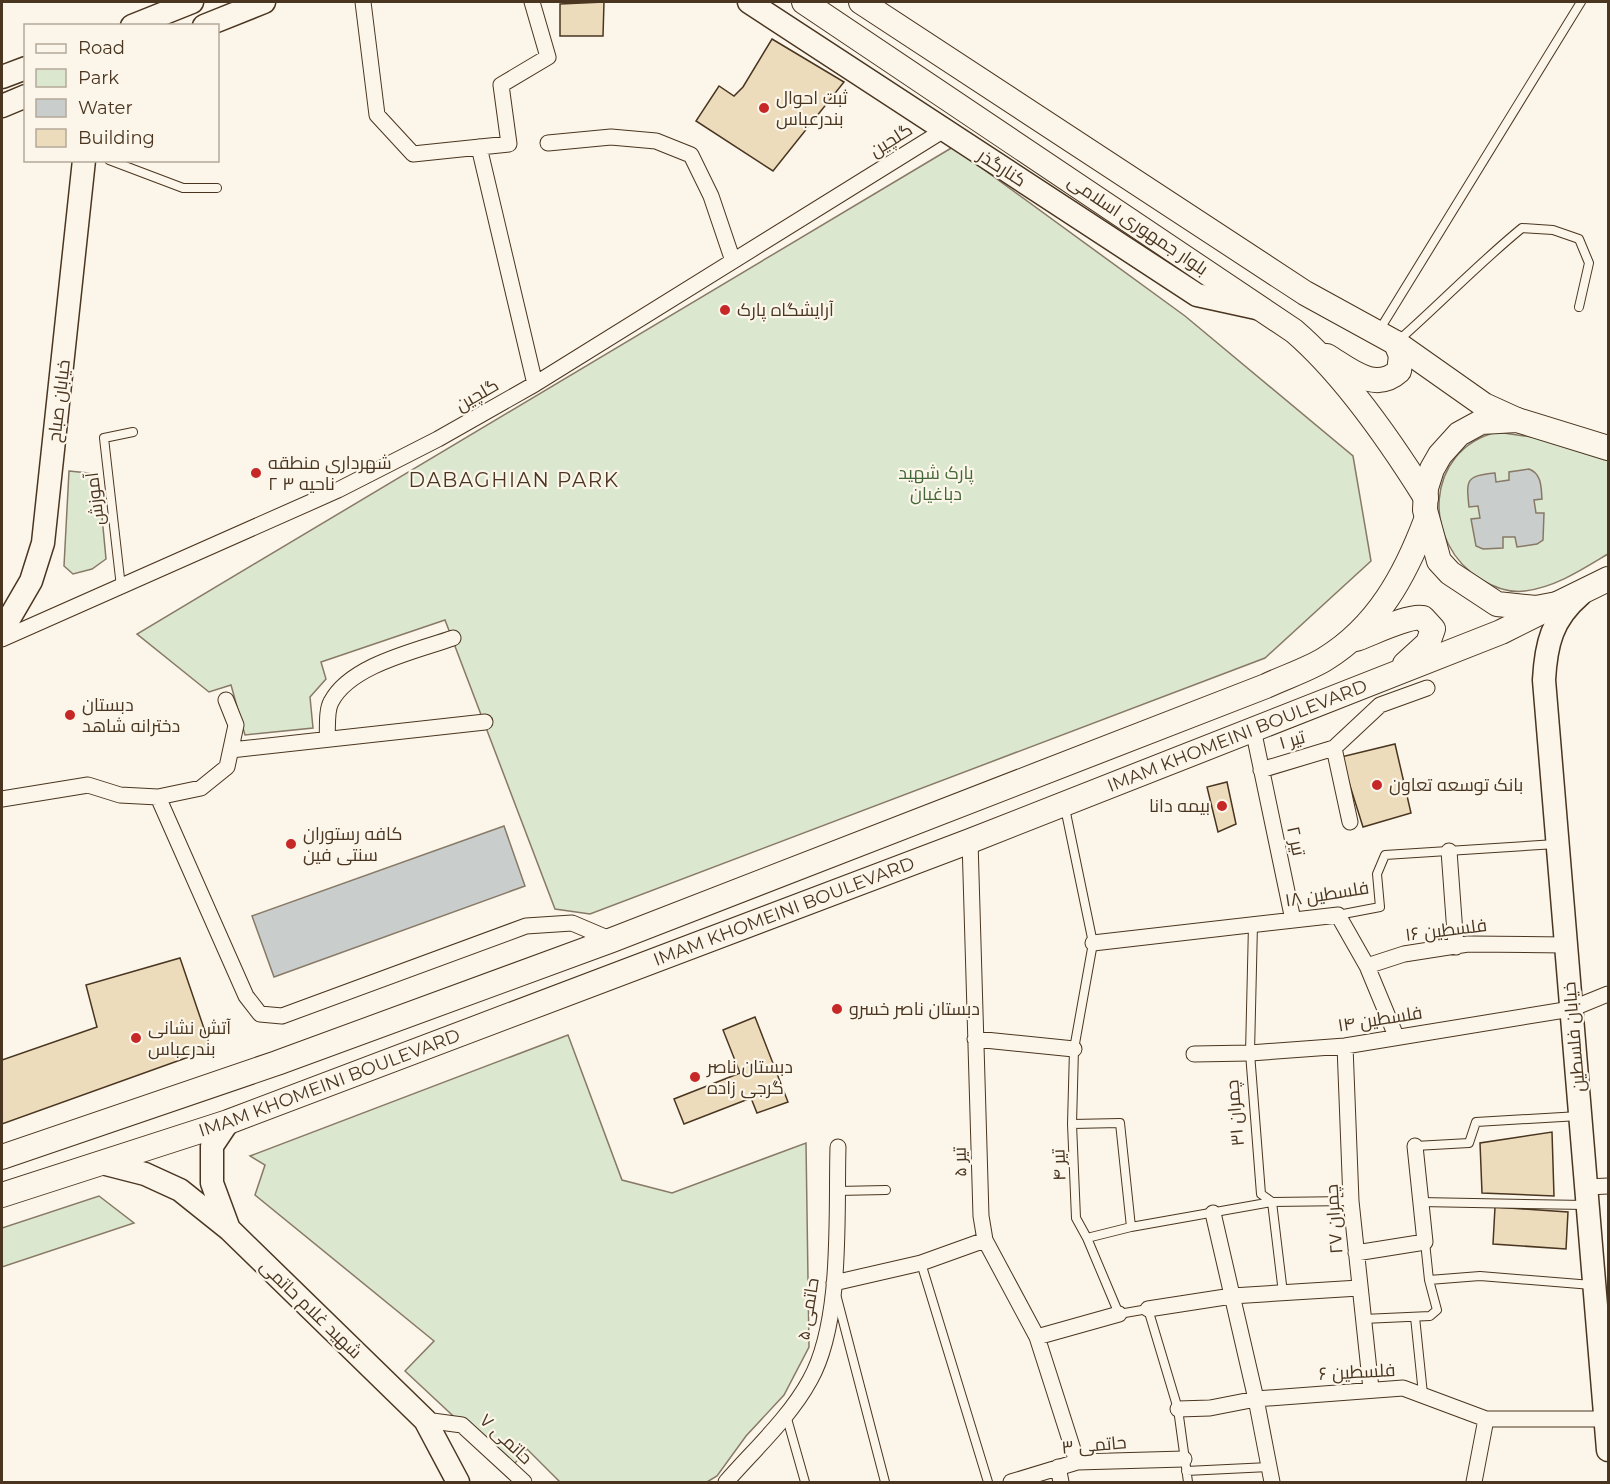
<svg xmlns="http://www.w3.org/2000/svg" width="1610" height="1484" font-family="Montserrat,Cairo,sans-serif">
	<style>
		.green { fill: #dce7d0; stroke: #887966; stroke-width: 1.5 }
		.water { fill: #c9cecd; stroke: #887966; stroke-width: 1.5 }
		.building { fill: #ecdcbc; stroke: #4a3520; stroke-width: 1.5 }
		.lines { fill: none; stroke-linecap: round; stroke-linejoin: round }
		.lane-casing { stroke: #4a3520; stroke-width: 10 }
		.street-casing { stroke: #4a3520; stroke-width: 17 }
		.secondary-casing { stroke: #4a3520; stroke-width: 25 }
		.primary-casing { stroke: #4a3520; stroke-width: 26 }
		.lane { stroke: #fbf6e9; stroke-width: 8 }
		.street { stroke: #fbf6e9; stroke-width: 15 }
		.secondary { stroke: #fbf6e9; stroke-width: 22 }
		.primary { stroke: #fbf6e9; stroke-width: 24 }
		.poi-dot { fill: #c62828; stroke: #fbf6e9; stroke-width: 2 }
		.labels { text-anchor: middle; stroke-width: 4.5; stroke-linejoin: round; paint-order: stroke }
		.poi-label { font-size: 18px; fill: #4a3520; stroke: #fbf6e9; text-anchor: start }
		.street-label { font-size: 18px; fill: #4a3520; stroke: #fbf6e9 }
		.park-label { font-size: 18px; fill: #436837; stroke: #fbf6e9 }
		.neighbourhood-label { font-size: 20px; letter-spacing: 1.5px; fill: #4a3520; stroke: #fbf6e9 }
	</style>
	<rect width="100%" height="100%" fill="#fbf6e9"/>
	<path class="green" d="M953,147l232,169 168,140 18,105 -106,97 -675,256 -35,-5 -110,-289 -124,42 5,17 -16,18 3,31 -68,7 -14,-50 -22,7 -72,-58z
		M1497,432c36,5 79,10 111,28v94c-25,15 -52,33 -83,37 -16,2 -30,-3 -43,-11 -61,-36 -58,-130 15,-148z
		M69,471l29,3 8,85 -14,10 -19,5 -9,-8z
		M568,1035l54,145 50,13 134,-50 3,204 -25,48 -38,41 -29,40 -10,6h-147l-33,-33 -17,20 -105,-98 29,-30 -179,-146 10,-30 -15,-9z
		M99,1196l35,27 -132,44v-39z"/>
	<path class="water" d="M1529,469c13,5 12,18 13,30l-8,1 2,13h8l-1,27 -6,4 -20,3 -2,-10h-12v11l-20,1 -7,-3 -5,-27 9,-1 -2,-12 -9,1c-3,-28 -3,-31 26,-34l1,9 13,-2v-8z
		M504,826l21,60 -251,91 -22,-61z"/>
	<path class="building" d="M604,2l-1,34h-43v-32z
		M772,39l72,43 -71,89 -77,-50 23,-35 15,10 9,-9z
		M1395,744l16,69 -48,14 -22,-70z
		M1227,782l9,42 -18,8 -11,-45z
		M180,958l31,91 -209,75v-64l95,-33 -11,-42z
		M755,1017l33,85 -31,11 -6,-15 -67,26 -10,-25 66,-26 -17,-43z
		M1552,1132l2,64 -72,-3 -2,-50z
		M1495,1207l73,5 -2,37 -73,-5z"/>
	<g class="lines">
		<g class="lane-casing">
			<path id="lane" d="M109,160l74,28h34
				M1380,329l201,-327
				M1399,340c42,-37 80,-77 123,-112l31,2 26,9 10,24 -10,44
				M121,587l-17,-149 29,-6
				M1065,808l28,135 -19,106 -2,75 4,94 11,20 32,76 29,-5 30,100 10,73
				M1338,915l42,-8 -3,-33 8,-19 171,-11
				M1253,924l-3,129 11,141 11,8 11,91
				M1072,1124l48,-1 11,104
				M1415,1146l54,-3 7,-21 103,-6
				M837,1191l49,-1
				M1420,1202l166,3
				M1087,1238l44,-11 141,-25 79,-1
				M921,1263l67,219
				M1429,1280l51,-4 112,9
				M837,1298l48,184
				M1415,1317l8,77
				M1363,1319l67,-3 7,-6 -8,-30 -4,-38
				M786,1415l19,67
				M1186,1471l83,-4"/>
		</g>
		<g class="street-casing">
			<path id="street" d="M363,2l14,113 36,39 96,-10 -8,-59 47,-28 -16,-55
				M548,143l63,-6 45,4 35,14 20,41 22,65
				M479,147l56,237
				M2,639l336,-149 100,-51 97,-55 409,-254
				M1253,729l40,191
				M327,739c1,-10 -1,-28 4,-37 19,-37 85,-51 122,-64
				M1334,748l16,74
				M231,750l254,-28
				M1261,770l73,-22 46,-43 47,-17
				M158,797l88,199 14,18 22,2 244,-90 46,-3 40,17
				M2,799l86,-14 32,10 38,2 43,-9 26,-21 9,-42 -10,-25
				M970,841l11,375 4,24 52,97 40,125
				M1449,851l7,96
				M1093,943l245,-28 29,51 29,70
				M1367,966l37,-12 64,-10 98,1
				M975,1039l99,10
				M1345,1046l6,155 20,188
				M1194,1054l56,-1 95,-7 226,-37 37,-15
				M1587,1187l21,-1
				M1213,1213l43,186 16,83
				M1356,1253l69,-11 -10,-96
				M834,1283l87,-20 64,-23
				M1148,1309l84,-13 127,-8
				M1037,1337l82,-23
				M1178,1409l32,-1 46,-9 147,-11 83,31h120
				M425,1420l37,5 62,57
				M1058,1467l3,15
				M726,1482c28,-32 64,-65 84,-102 33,-59 26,-166 28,-233
				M1011,1482l66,-20 107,-3
				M1474,1482l12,-63"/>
		</g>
		<g class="secondary-casing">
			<path id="secondary" d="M749,2l448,293 64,14
				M132,26l60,-24
				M204,26l60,-24
				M2,77l24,-9
				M2,106l24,-10
				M1580,595c-28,24 -34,49 -36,85l64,770
				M2,631l29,-50 12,-38 41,-383
				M228,1122l-16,24v37l17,46
				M102,1163l43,11 35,16 50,40 195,190 33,62"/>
		</g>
		<g class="primary-casing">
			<g id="primary">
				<path d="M804,2l490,329c50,43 97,111 132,167"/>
				<path d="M861,2l444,291 91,50 88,62 33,15"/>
				<path d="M1327,356c23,14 48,37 72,15l2,-15 -5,-13"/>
				<path d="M1608,448l-91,-28 -36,2 -22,12 -19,21 -8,14 -6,19 -1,22 14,51 11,12 47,31 39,4 21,-4 51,-25"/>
				<path d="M1356,639c17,-6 53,-24 67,-21l10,11 -5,14 -23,21"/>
				<path d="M2,1157l275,-94 335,-123 654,-254c19,-9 41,-16 59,-27 52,-32 80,-83 101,-139"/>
				<path id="s1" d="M2,1195l226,-73 742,-281 531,-209 56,-28"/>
			</g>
		</g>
		<use href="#lane" class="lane"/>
		<use href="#street" class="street"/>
		<use href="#secondary" class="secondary"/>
		<use href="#primary" class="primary"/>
	</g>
	<g class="poi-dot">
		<circle cx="764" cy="108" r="6"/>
		<circle cx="725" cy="310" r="6"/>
		<circle cx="256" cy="473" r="6"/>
		<circle cx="70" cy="715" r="6"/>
		<circle cx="1377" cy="785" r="6"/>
		<circle cx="1222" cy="806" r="6"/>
		<circle cx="291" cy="844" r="6"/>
		<circle cx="837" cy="1009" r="6"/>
		<circle cx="136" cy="1038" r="6"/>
		<circle cx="695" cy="1077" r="6"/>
	</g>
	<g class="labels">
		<g class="poi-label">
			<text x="776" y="104">ثبت احوال<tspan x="776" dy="21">بندرعباس</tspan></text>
			<text x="737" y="316">آرایشگاه پارک</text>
			<text x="268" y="469">شهرداری منطقه<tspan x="268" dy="21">۲ ناحیه ۳</tspan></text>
			<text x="82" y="711">دبستان<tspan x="82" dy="21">دخترانه شاهد</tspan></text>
			<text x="1389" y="791">بانک توسعه تعاون</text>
			<text x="1210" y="812" text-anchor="end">بیمه دانا</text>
			<text x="303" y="840">کافه رستوران<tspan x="303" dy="21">سنتی فین</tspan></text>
			<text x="849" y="1015">دبستان ناصر خسرو</text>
			<text x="148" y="1034">آتش نشانی<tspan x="148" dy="21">بندرعباس</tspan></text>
			<text x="707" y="1073">دبستان ناصر<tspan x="707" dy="21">گرجی زاده</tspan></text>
		</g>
		<g class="street-label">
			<text transform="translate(891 140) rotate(-32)" y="6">گلچین</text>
			<text transform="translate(1002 168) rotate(33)" y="6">کنارگذر</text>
			<text transform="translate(1138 225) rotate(34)" y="6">بلوار جمهوری اسلامی</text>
			<text transform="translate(477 395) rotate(-30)" y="6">گلچین</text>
			<text transform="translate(59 401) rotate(-83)" y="6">خیابان صباح</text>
			<text transform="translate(95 499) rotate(-97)" y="6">آموزش</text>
			<text dy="6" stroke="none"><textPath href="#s1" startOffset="1318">IMAM KHOMEINI BOULEVARD</textPath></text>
			<text transform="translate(1292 740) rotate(-16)" y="6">تیر ۱</text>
			<text transform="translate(1296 841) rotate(78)" y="6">تیر ۲</text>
			<text transform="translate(1327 894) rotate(-9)" y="6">فلسطین ۱۸</text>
			<text dy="6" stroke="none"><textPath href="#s1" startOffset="832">IMAM KHOMEINI BOULEVARD</textPath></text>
			<text transform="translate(1446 930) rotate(-7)" y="6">فلسطین ۱۶</text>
			<text transform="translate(1380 1019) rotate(-9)" y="6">فلسطین ۱۴</text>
			<text transform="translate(1574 1037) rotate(-95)" y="6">خیابان فلسطین</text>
			<text dy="6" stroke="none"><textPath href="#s1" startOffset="346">IMAM KHOMEINI BOULEVARD</textPath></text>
			<text transform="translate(1235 1113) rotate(-95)" y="6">چمران ۳۱</text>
			<text transform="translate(960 1162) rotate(-92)" y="6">تیر ۵</text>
			<text transform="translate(1059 1165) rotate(-92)" y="6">تیر ۴</text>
			<text transform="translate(1334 1219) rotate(-94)" y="6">چمران ۲۷</text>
			<text transform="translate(311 1309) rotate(44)" y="6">شهید غلام حاتمی</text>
			<text transform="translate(808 1309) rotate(-81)" y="6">حاتمی ۵</text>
			<text transform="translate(1357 1372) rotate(-3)" y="6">فلسطین ۶</text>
			<text transform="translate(506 1439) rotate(43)" y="6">حاتمی ۷</text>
			<text transform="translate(1094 1445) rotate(-5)" y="6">حاتمی ۳</text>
		</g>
		<g class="park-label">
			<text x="936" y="479">پارک شهید<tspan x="936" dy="21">دباغیان</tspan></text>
		</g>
		<g class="neighbourhood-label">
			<text x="514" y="487">DABAGHIAN PARK</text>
		</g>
	</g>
	<rect width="1610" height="1484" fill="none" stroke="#4a3520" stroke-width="6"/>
	<rect x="24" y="24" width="195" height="138" fill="#fbf6e9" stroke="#b4a999" stroke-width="1.5"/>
	<rect x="36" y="44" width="30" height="9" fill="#fbf6e9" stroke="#b4a999" stroke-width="1.5"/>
	<text x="78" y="54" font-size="18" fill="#4a3520">Road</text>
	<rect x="36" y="69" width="30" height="18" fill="#dce7d0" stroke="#b4a999" stroke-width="1.5"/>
	<text x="78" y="84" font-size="18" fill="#4a3520">Park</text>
	<rect x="36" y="99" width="30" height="18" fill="#c9cecd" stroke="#b4a999" stroke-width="1.5"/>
	<text x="78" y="114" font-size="18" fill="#4a3520">Water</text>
	<rect x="36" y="129" width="30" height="18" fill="#ecdcbc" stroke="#b4a999" stroke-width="1.5"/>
	<text x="78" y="144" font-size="18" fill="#4a3520">Building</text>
</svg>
